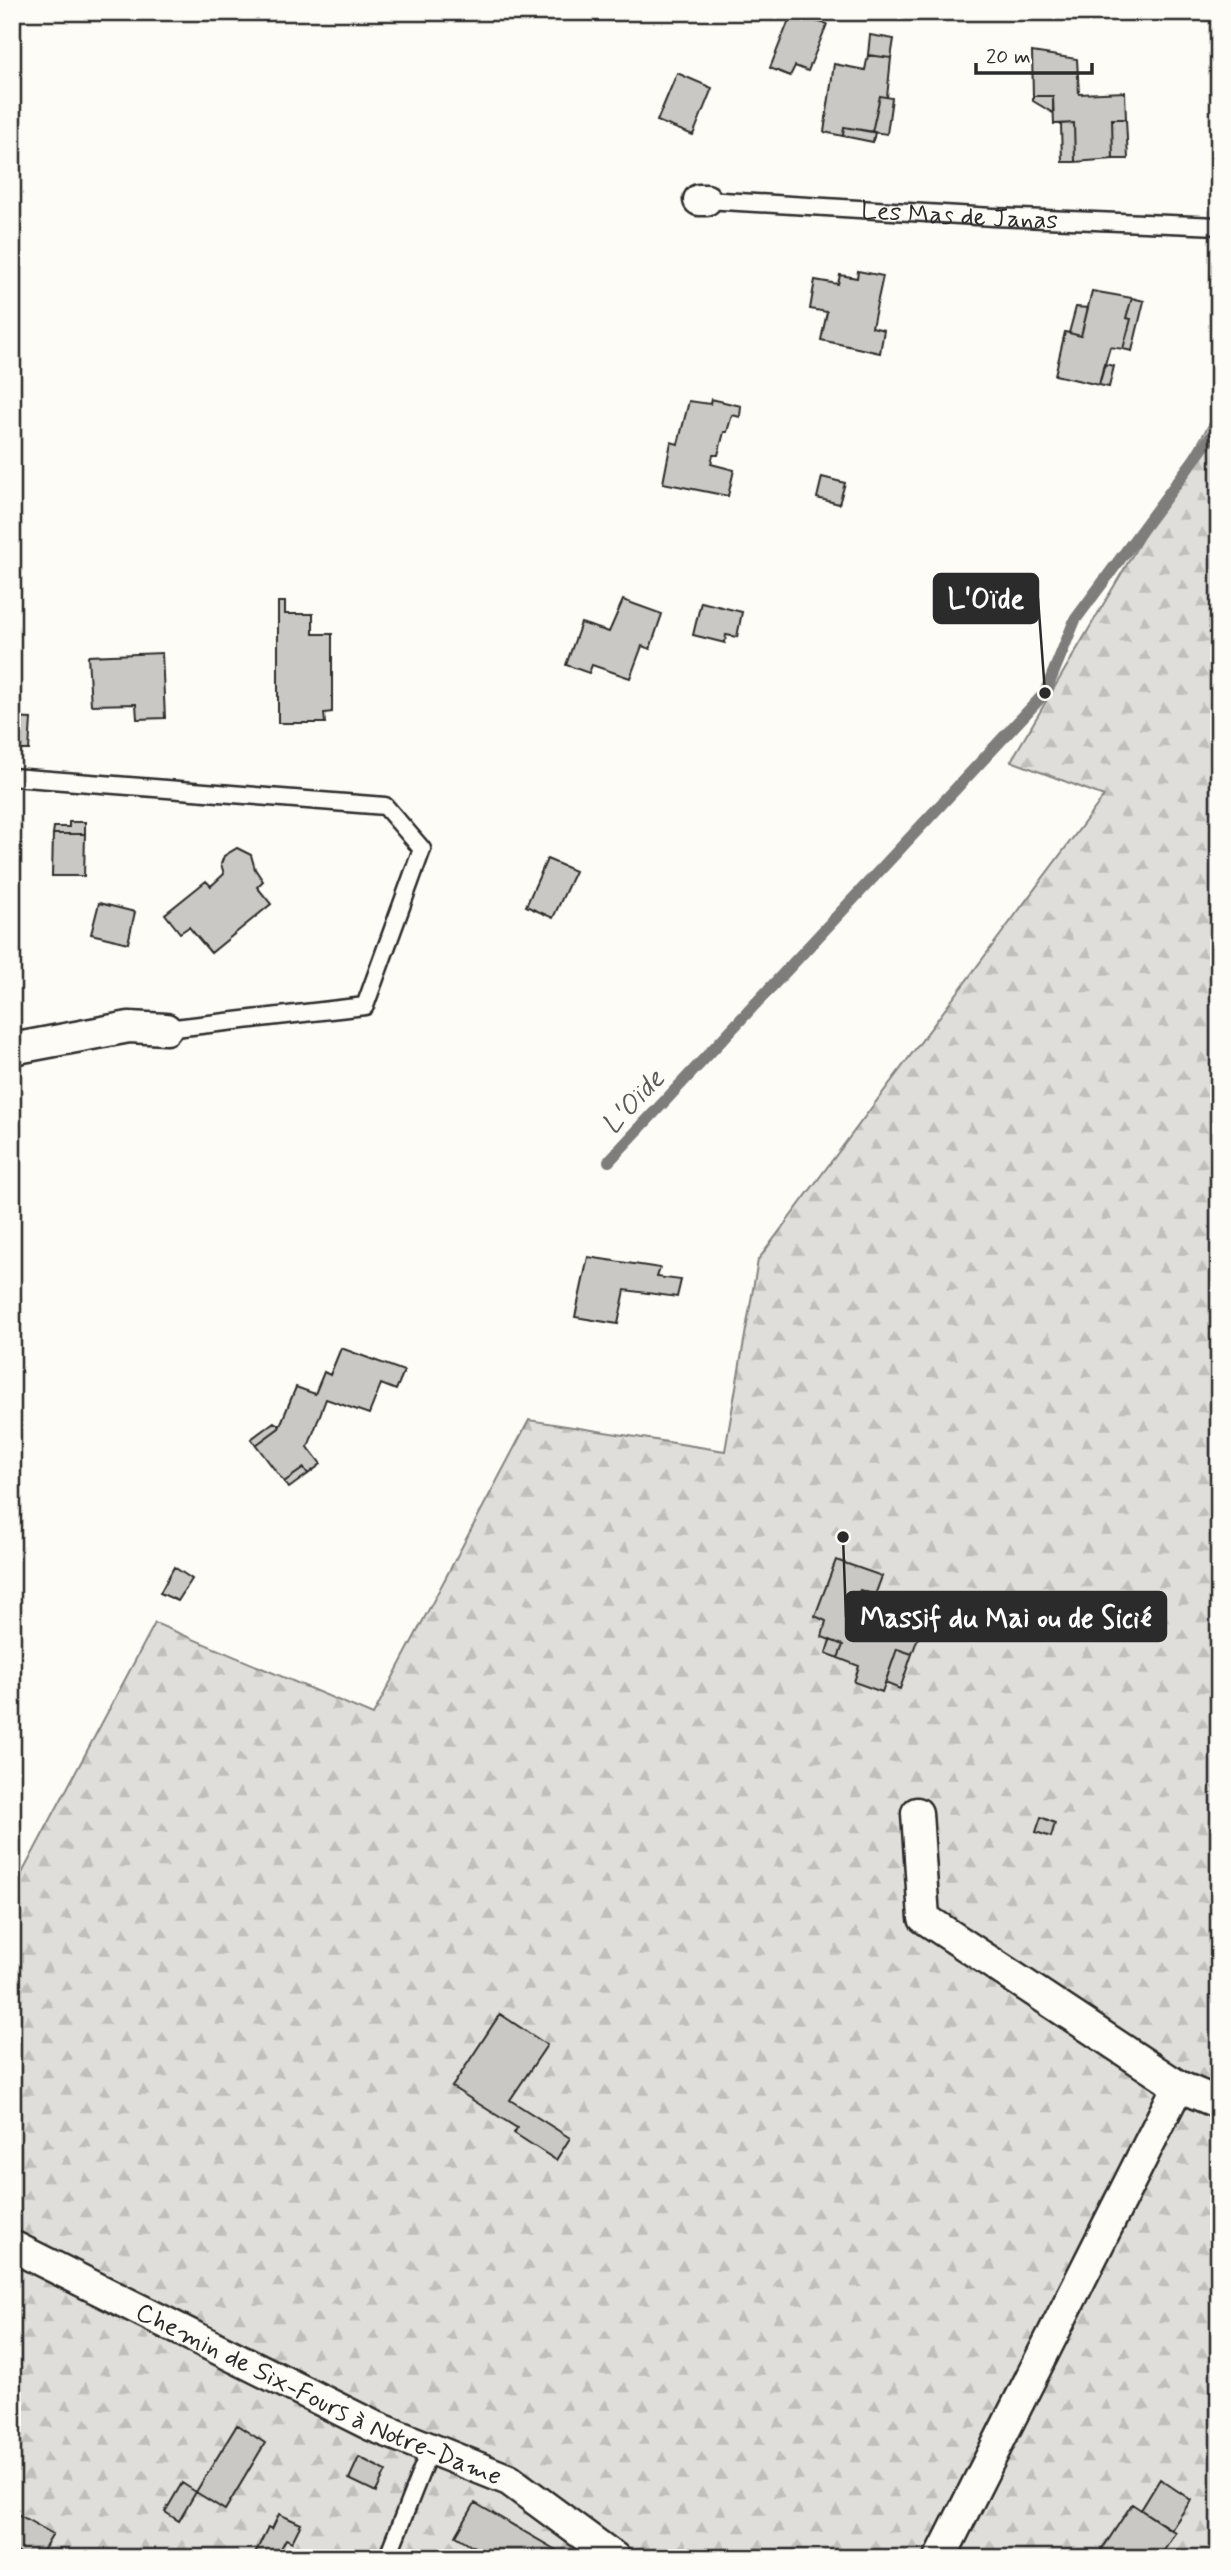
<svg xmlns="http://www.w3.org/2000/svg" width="1231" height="2570" font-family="Mynerve,sans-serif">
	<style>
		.forest { fill: url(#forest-firs); stroke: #858482; stroke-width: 2 }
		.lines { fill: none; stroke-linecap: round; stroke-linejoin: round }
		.stream { stroke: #7e7d7b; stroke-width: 12 }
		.building { fill: #c9c8c4; stroke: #2b2b2b; stroke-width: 2 }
		.lane-casing { stroke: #2b2b2b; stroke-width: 21 }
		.street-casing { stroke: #2b2b2b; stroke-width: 35 }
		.lane { stroke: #fdfcf7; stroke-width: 16 }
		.street { stroke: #fdfcf7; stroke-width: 30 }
		.labels { text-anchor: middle; stroke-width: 6; stroke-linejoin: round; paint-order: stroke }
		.street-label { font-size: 26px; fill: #2b2b2b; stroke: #fdfcf7 }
		.water-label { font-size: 28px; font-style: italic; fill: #5b5b5a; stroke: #fdfcf7 }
		.leader { fill: none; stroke: #2b2b2b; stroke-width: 2.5 }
		.callout-dot { fill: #2b2b2b; stroke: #fdfcf7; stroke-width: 2.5 }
		.callout { fill: #2b2b2b; stroke: #2b2b2b; stroke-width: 2.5 }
		.callout-label { font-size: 28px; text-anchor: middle; font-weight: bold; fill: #fff }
	</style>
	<defs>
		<pattern id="forest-firs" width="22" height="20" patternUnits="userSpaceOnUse" patternTransform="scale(1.75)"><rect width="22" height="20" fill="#dfdeda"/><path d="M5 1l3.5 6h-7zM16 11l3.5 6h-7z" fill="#c0bfbb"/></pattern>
	</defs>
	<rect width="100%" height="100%" fill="#fdfcf7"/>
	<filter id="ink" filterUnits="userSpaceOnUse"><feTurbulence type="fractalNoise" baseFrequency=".0143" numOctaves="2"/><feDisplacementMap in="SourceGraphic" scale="14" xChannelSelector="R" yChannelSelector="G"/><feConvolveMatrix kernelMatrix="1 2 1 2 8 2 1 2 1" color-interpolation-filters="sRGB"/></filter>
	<g filter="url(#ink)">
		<path class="forest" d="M1219,408v2150h-1207v-666l143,-269 218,92 156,-295 196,31 33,-191 346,-464 -93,-35z"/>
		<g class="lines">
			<path class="stream" d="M609,1161l436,-468 30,-73 144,-194"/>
		</g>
		<path class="building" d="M791,15l36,9 -19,47 -13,-5 -5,10 -20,-8z
			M870,35l24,4 -3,19 -23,-3z
			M1032,52l45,7 2,35 46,-2 1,27h-14l1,40 -38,3 -1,-39 -20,1 -1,-28h-20z
			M868,55l23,3 -4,39 -7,-1 -8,36 -28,-5 -1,9 -19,-4 10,-68 31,6z
			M677,73l35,15 -19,47 -36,-14z
			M880,96l12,2 -5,36 -15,-2z
			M1033,96h20v17l-20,-12z
			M1112,119h14l2,40h-15z
			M1074,123l1,39h-13l-1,-38z
			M844,127l31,5 -2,10 -30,-6z
			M858,271l25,5 -11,51 12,3 -4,23 -59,-13 6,-28 -17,-3 5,-29 23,4 2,-9 17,3z
			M1092,291l40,7 -6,20 5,1 -8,30 -13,-2 -11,38 -44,-10 10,-43 16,4z
			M1132,298l12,3 -12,50 -9,-2 8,-30 -5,-1z
			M1076,307l12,1 -7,28 -12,-3z
			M1104,364l10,2 -5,21 -10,-2z
			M711,399l30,7 -1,11 -8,-2 -5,17h-3l-6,23h-5l-2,9 23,6 -6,26 -65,-13 8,-41 7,2 11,-43 21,3z
			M822,477l23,6 -6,21 -22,-6z
			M623,600l39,14 -12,35 -8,-3 -12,32 -38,-13 -3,8 -23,-8 15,-42 28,9z
			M278,602h7v12h28v20h19v78l-8,1 1,10h-47z
			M701,602l41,10 -5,25 -11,-2 -1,8 -32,-8z
			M162,653l3,65 -28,1 -1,-15 -45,1 -3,-49z
			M12,718l19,1 -2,31h-17z
			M69,822h16v12h-32l1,-7h15z
			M53,834h32l-1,42h-32z
			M237,848l14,7 4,14 8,12 -6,6 14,17 -60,49 -22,-26 -9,6 -15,-19 41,-33 5,5 13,-12 -3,-10 3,-8z
			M547,859l28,12 -22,47 -27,-12z
			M99,903l36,9 -7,31 -37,-9z
			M588,1257l72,11 -3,9 24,3 -4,17 -52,-7 -7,34 -43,-7z
			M341,1348l63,23 -8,19 -15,-6 -12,30 -43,-15 -18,48 13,17 -13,10 -4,-6 -20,14 -28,-37 23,-17 17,-41 19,7 9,-22 6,3z
			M274,1422l6,4 -1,2 -23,17 -5,-6z
			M304,1468l4,6 -19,14 -5,-6z
			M836,1560l46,16 -7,19 -15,-5 -12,32 24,8 13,-34 43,14 -16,44 -15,-5 -15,43 -28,-10 5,-16 -21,-8 5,-13 -21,-8 4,-16 -11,-5z
			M174,1567l18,12 -14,22 -18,-8z
			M830,1640l13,5 -5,13 -12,-5z
			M897,1649l15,5 -12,35 -15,-6z
			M1041,1817l14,6 -4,14 -15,-5z
			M500,2014l47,31 -37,55 60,38 -14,22 -42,-27 3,-5 -65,-41z
			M237,2425l28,18 -40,67 -29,-18z
			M359,2457l27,14 -10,21 -27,-13z
			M1160,2479l31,21 -20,30 -30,-20z
			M182,2483l14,9 -17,29 -14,-9z
			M475,2503l81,47 -4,7 2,1h-61l-37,-22z
			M1132,2504l43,28 -16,26h-46l-12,-7z
			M12,2511l41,23 -14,24h-12l-15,-9z
			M279,2514l22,10 -9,18 -6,-3 -10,19h-23l15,-31 4,2z"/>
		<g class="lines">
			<g class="lane-casing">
				<g id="lane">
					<path id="s1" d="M706,200l287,17 226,9"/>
					<path d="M12,777l373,29 37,43 -57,157 -199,23"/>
					<path d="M387,2558l43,-109"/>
				</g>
			</g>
			<g class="street-casing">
				<g id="street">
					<path d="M699,200h7"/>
					<path d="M12,1049l117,-22 37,2"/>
					<path d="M917,1813l7,105 254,168 41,17"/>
					<path id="s2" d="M12,2246l359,179 138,55 106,78"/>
					<path d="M940,2558l238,-472"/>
				</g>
			</g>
			<use href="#lane" class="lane"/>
			<use href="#street" class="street"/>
		</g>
	</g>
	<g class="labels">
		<g class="street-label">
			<text dy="9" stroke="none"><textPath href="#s1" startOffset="254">Les Mas de Janas</textPath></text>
			<text dy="9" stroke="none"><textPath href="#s2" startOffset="341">Chemin de Six-Fours à Notre-Dame</textPath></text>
		</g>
		<g class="water-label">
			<text transform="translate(632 1101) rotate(-47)" y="10">L'Oïde</text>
		</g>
	</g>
	<path class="leader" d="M1045 693L1038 598M843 1537L846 1617"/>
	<g class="callout-dot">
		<circle cx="1045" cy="693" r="7"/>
		<circle cx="843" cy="1537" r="7"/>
	</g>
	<g class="callout">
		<rect x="934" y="574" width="104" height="49" rx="7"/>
		<rect x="846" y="1592" width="320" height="49" rx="7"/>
	</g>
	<g class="callout-label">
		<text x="986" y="608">L'Oïde</text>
		<text x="1006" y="1627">Massif du Mai ou de Sicié</text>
	</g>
	<rect width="1231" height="2570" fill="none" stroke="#fdfcf7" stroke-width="42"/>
	<rect x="21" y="21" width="1189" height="2528" fill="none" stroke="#2b2b2b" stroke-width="2.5" filter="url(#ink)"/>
	<path d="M976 63v10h116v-10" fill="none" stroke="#2b2b2b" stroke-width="3.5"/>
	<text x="986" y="63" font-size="21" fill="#2b2b2b" stroke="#fdfcf7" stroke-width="5" paint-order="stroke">20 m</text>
</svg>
